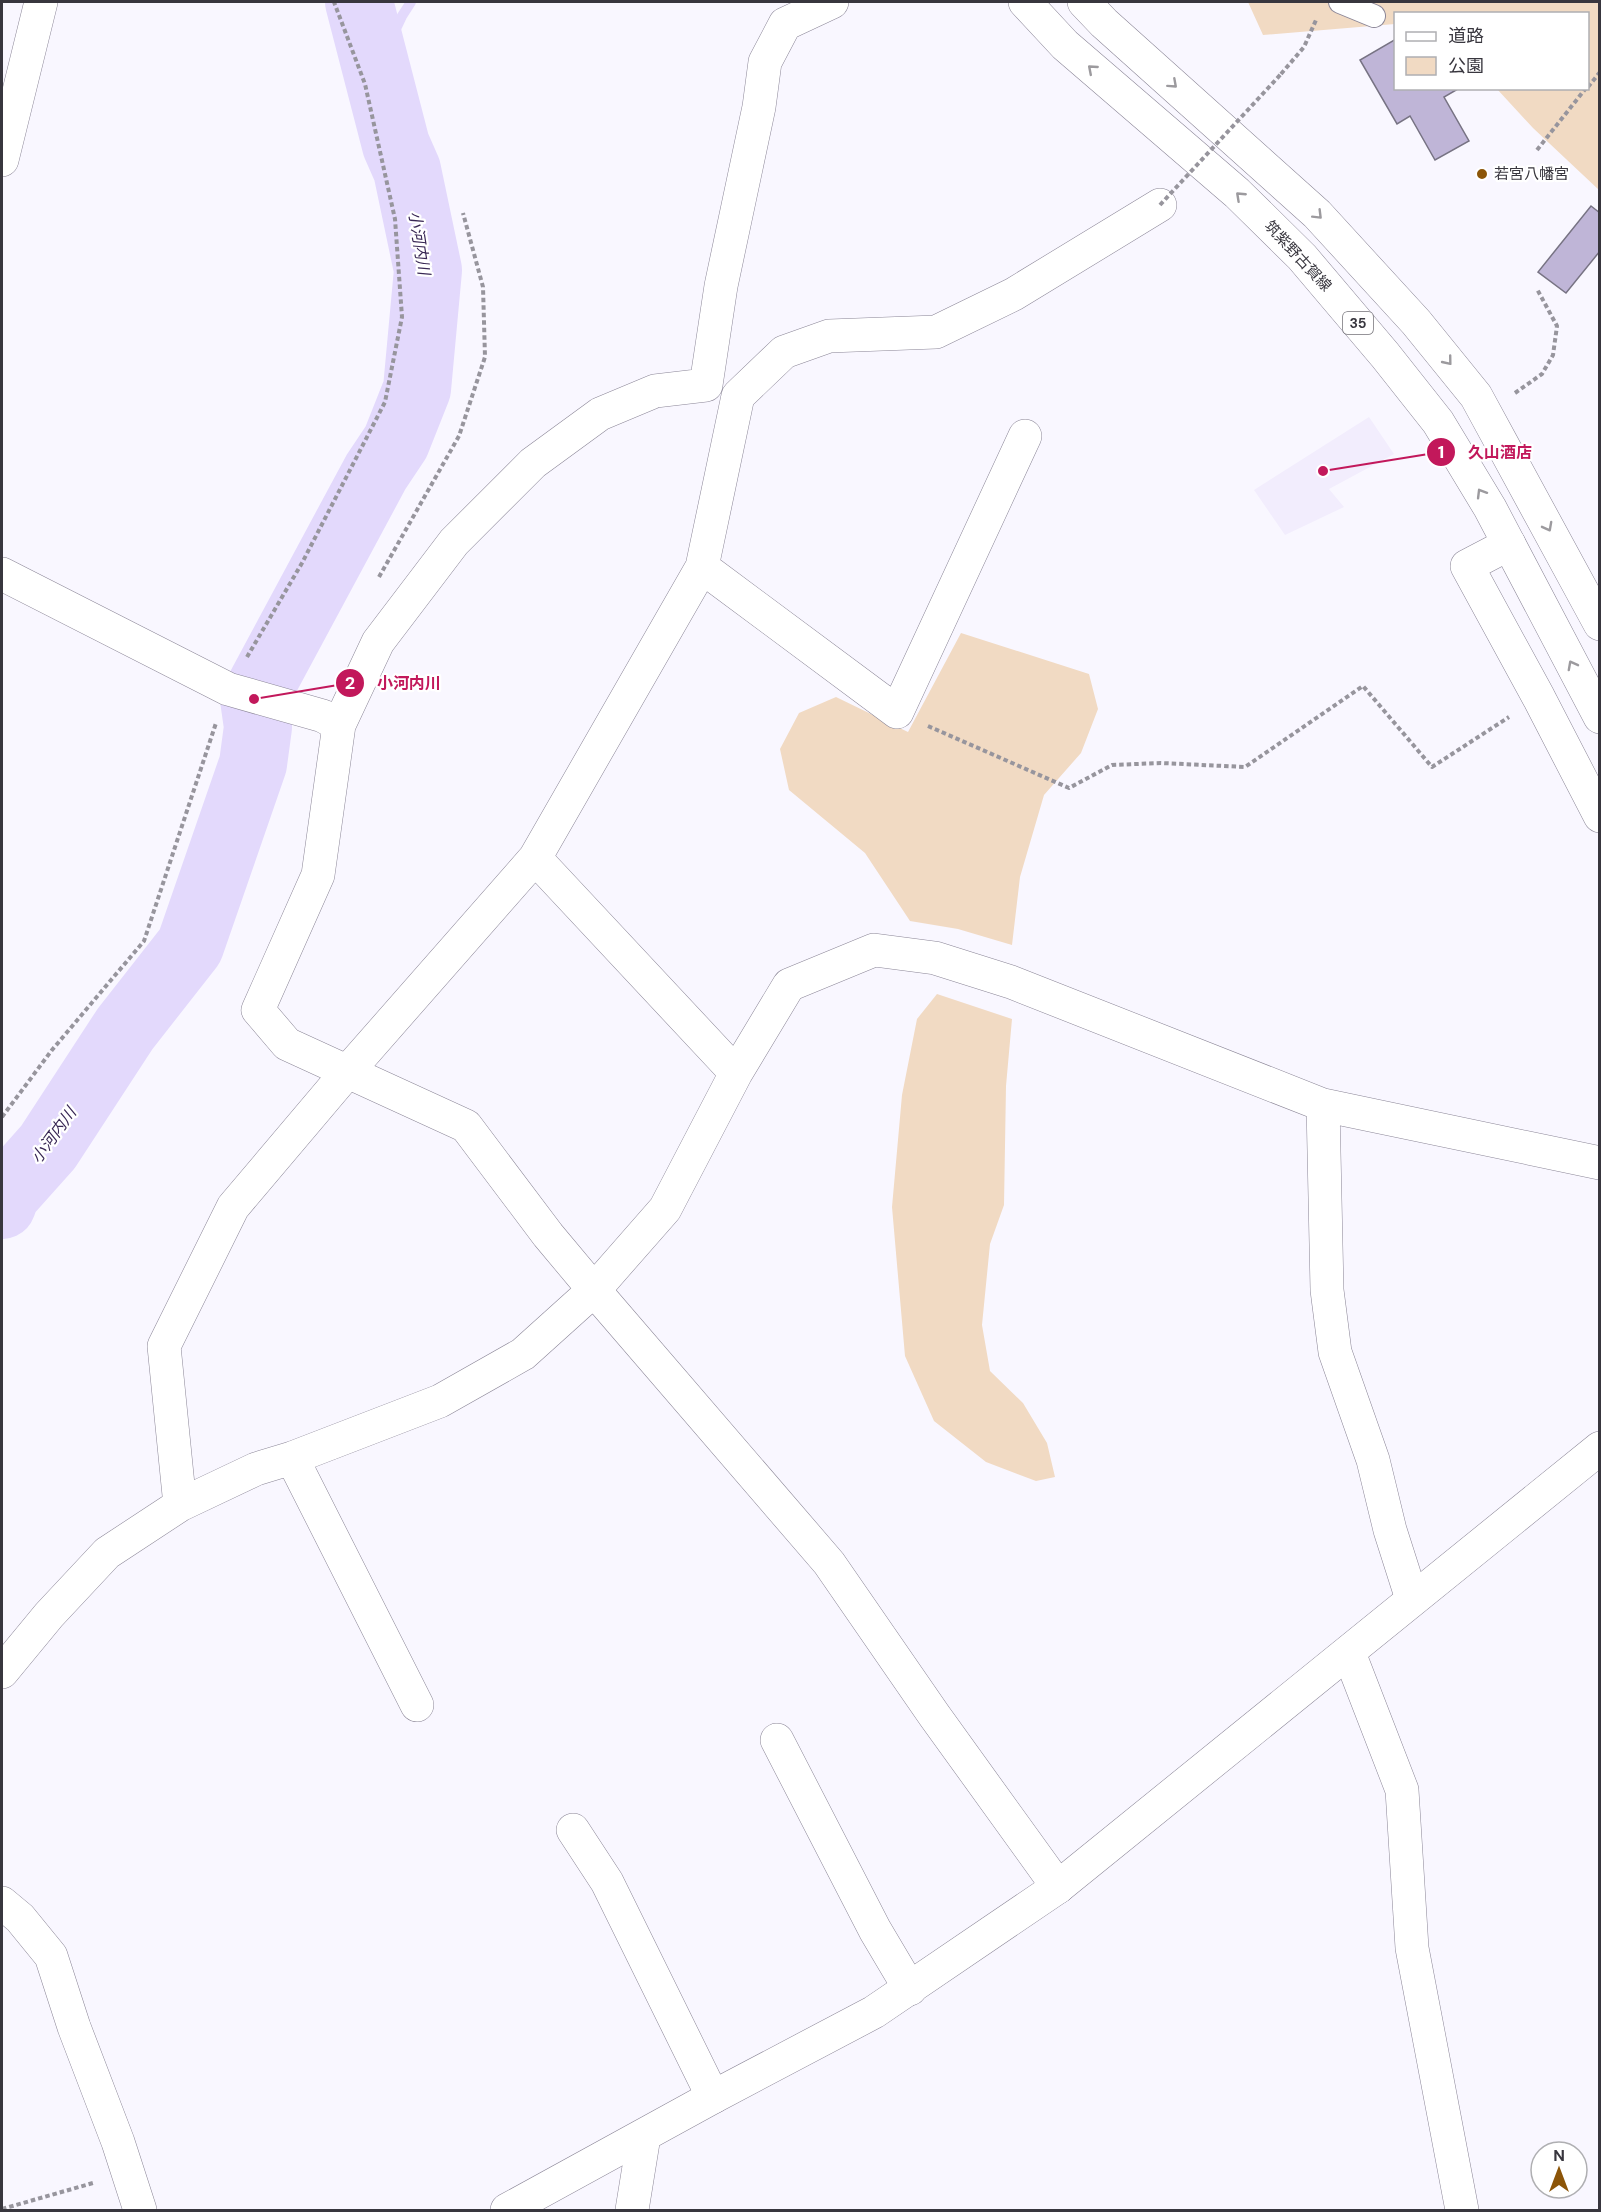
<svg xmlns="http://www.w3.org/2000/svg" width="1601" height="2212" font-family="'DM Sans','Noto Sans JP',sans-serif">
	<style>
		.built { fill: #f2edfd }
		.green { fill: #f1dac3 }
		.lines { fill: none; stroke-linecap: round; stroke-linejoin: round }
		.stream { stroke: #e3d9fc; stroke-width: 10 }
		.river { stroke: #e3d9fc; stroke-width: 68 }
		.building { fill: #bfb5d7; stroke: #777383; stroke-width: 1.5 }
		.lane-casing { stroke: #8b8697; stroke-width: 24 }
		.street-casing { stroke: #8b8697; stroke-width: 34 }
		.secondary-casing { stroke: #8b8697; stroke-width: 34 }
		.primary-casing { stroke: #8b8697; stroke-width: 34 }
		.path { stroke: #97959d; stroke-width: 4; stroke-dasharray: 4.5 3; stroke-linecap: butt }
		.lane { stroke: #fff; stroke-width: 22 }
		.street { stroke: #fff; stroke-width: 33 }
		.secondary { stroke: #fff; stroke-width: 33 }
		.primary { stroke: #fff; stroke-width: 33 }
		.path-bridge { stroke: #97959d; stroke-width: 4; stroke-dasharray: 4.5 3; stroke-linecap: butt }
		.oneway { stroke: #9c9a9e }
		.poi-dot { fill: #8c5508; stroke: #fff; stroke-width: 2 }
		.labels { text-anchor: middle; stroke-width: 4.5; stroke-linejoin: round; paint-order: stroke }
		.shield { fill: #fff; stroke: #747278; stroke-width: 1.5 }
		.shield-label { font-size: 14px; font-weight: bold; fill: #38363e }
		.poi-label { font-size: 15px; fill: #38363e; stroke: #fff; text-anchor: start }
		.street-label { font-size: 15px; fill: #38363e; stroke: #fff }
		.water-label { font-size: 16px; font-style: italic; fill: #382754; stroke: #fff }
		.leader { fill: none; stroke: #c2185b; stroke-width: 2 }
		.callout-dot { fill: #c2185b; stroke: #fff; stroke-width: 2 }
		.mark-label { font-size: 18px; text-anchor: middle; font-weight: bold; fill: #fff }
		.callout-label { font-size: 16px; text-anchor: middle; font-weight: bold; fill: #c2185b; stroke: #fff; stroke-width: 4.5; stroke-linejoin: round; paint-order: stroke }
	</style>
	<rect width="100%" height="100%" fill="#f9f7ff"/>
	<path class="built" d="M1369,417l25,37 -65,35 15,18 -59,28 -31,-45z"/>
	<path class="green" d="M1248,2h351v188l-66,-62 -36,-39 91,-1v-74h-192l-1,10 -132,11z
		M961,633l128,41 9,35 -17,44 -37,42 -24,82 -8,68 -54,-16 -48,-8 -45,-68 -76,-63 -9,-41 19,-36 37,-16 72,35z
		M937,994l75,25 -6,67 -2,119 -14,39 -8,81 8,46 33,32 24,40 8,34 -19,4 -50,-19 -52,-41 -29,-65 -13,-149 10,-112 15,-76z"/>
	<g class="lines">
		<path class="stream" d="M377,69l25,-53 9,-14"/>
		<path class="river" d="M2,1205l4,-11 42,-47 77,-118 65,-83 63,-182 5,-37 -4,-28 122,-227 20,-30 21,-53 11,-119 -21,-100 -11,-25 -37,-143"/>
	</g>
	<path class="building" d="M1396,39v49l62,1 -14,8 25,44 -34,19 -25,-44 -13,8 -37,-64z
		M1591,206l9,7v38l-34,42 -28,-21z"/>
	<g class="lines">
		<g class="lane-casing">
			<path id="lane" d="M1340,2l34,14"/>
		</g>
		<g class="street-casing">
			<path id="street" d="M832,2l-47,22 -20,38 -6,45 -38,179 -15,99 -51,6 -55,23 -67,49 -79,79 -76,100 -39,83 -21,150 -60,135 29,34 179,82 82,109 46,55 235,273 105,152 124,172
				M1509,544l-42,22 72,132 61,118
				M702,567l195,145 128,-276
				M2,574l226,115 95,27 16,9
				M535,858l201,215
				M1323,1105l4,185 8,62 38,108 17,70 22,69
				M292,1458l125,247
				M180,1505l-16,-159 69,-139 115,-136 187,-213 167,-291 36,-171 46,-44 45,-16 107,-4 78,-38 146,-89
				M1349,1653l53,137 10,158 50,262
				M2,1672l47,-57 58,-62 73,-48 76,-36 36,-11 148,-57 83,-47 71,-64 71,-81 71,-136 53,-88 85,-35 61,8 76,24 312,123 277,58
				M777,1740l98,190 35,59
				M573,1830l34,52 106,215
				M2,1903l18,15 31,38 23,71 44,115 22,68
				M632,2210l12,-74"/>
		</g>
		<g class="secondary-casing">
			<path id="secondary" d="M2,160l39,-158
				M507,2210l206,-113 161,-85 184,-125 542,-439"/>
		</g>
		<g class="primary-casing">
			<path id="primary" d="M1025,2l40,43 172,148 65,64 83,98 53,67 52,86 110,209
				M1084,2l20,21 213,191 99,108 60,74 124,228"/>
		</g>
		<path class="path" d="M1281,74l23,-27 12,-27
			M1588,87l12,-15
			M1537,150l49,-62
			M1515,393l27,-19 11,-19 4,-29 -20,-37
			M379,577l80,-141 26,-79 -2,-70 -20,-74
			M247,657l55,-94 83,-161 17,-85 -7,-98 -30,-135 -31,-82
			M928,726l141,62 43,-23 49,-2 84,4 118,-81 69,81 77,-50
			M2,1117l50,-67 92,-109 72,-218
			M2,2209l91,-26"/>
		<use href="#lane" class="lane"/>
		<use href="#street" class="street"/>
		<use href="#secondary" class="secondary"/>
		<use href="#primary" class="primary"/>
		<path class="path-bridge" d="M1160,205l121,-131"/>
	</g>
	<defs><path id="oneway-chevron" d="M-2-3.5L2.5 0L-2 3.5" fill="none" stroke-width="1.6" stroke-linecap="round" stroke-linejoin="round" transform="scale(1.5)"/></defs>
	<g class="oneway">
		<use href="#oneway-chevron" transform="translate(1092 69) rotate(-139)"/>
		<use href="#oneway-chevron" transform="translate(1173 84) rotate(42)"/>
		<use href="#oneway-chevron" transform="translate(1240 196) rotate(-137)"/>
		<use href="#oneway-chevron" transform="translate(1318 215) rotate(45)"/>
		<use href="#oneway-chevron" transform="translate(1448 361) rotate(51)"/>
		<use href="#oneway-chevron" transform="translate(1481 493) rotate(-121)"/>
		<use href="#oneway-chevron" transform="translate(1548 527) rotate(62)"/>
		<use href="#oneway-chevron" transform="translate(1572 665) rotate(-118)"/>
	</g>
	<circle class="poi-dot" cx="1482" cy="174" r="6"/>
	<g class="labels">
		<rect class="shield" x="1343" y="312" width="30" height="22" rx="4.5"/>
		<g class="shield-label">
			<text x="1358" y="328">35</text>
		</g>
		<g class="poi-label">
			<text x="1494" y="179">若宮八幡宮</text>
		</g>
		<g class="street-label">
			<text transform="translate(1298 256) rotate(47)" y="5">筑紫野古賀線</text>
		</g>
		<g class="water-label">
			<text transform="translate(420 243) rotate(81)" y="6">小河内川</text>
			<text transform="translate(53 1135) rotate(-54)" y="6">小河内川</text>
		</g>
	</g>
	<path class="leader" d="M1323 471L1441 452M254 699L350 683"/>
	<g class="callout-dot">
		<circle cx="1323" cy="471" r="6"/>
		<circle cx="254" cy="699" r="6"/>
		<circle cx="1441" cy="452" r="15"/>
		<circle cx="350" cy="683" r="15"/>
	</g>
	<g class="mark-label">
		<text x="1441" y="458">1</text>
		<text x="350" y="689">2</text>
	</g>
	<g class="callout-label">
		<text x="1500" y="458">久山酒店</text>
		<text x="409" y="689">小河内川</text>
	</g>
	<rect width="1601" height="2212" fill="none" stroke="#38363e" stroke-width="6"/>
	<rect x="1394" y="12" width="195" height="78" fill="#ffffff" stroke="#afafb2" stroke-width="1.5"/>
	<rect x="1406" y="32" width="30" height="9" fill="#ffffff" stroke="#afafb2" stroke-width="1.5"/>
	<text x="1448" y="42" font-size="18" fill="#38363e">道路</text>
	<rect x="1406" y="57" width="30" height="18" fill="#f1dac3" stroke="#afafb2" stroke-width="1.5"/>
	<text x="1448" y="72" font-size="18" fill="#38363e">公園</text>
	<g transform="translate(1559 2170)"><circle r="28" fill="#ffffff" stroke="#afafb2" stroke-width="1.5"/>
	<path d="M0-4.5L10 22L0 15L-10 22Z" fill="#8c5508"/>
	<text y="-9" font-size="16" font-weight="bold" text-anchor="middle" fill="#38363e">N</text>
	</g>
</svg>
